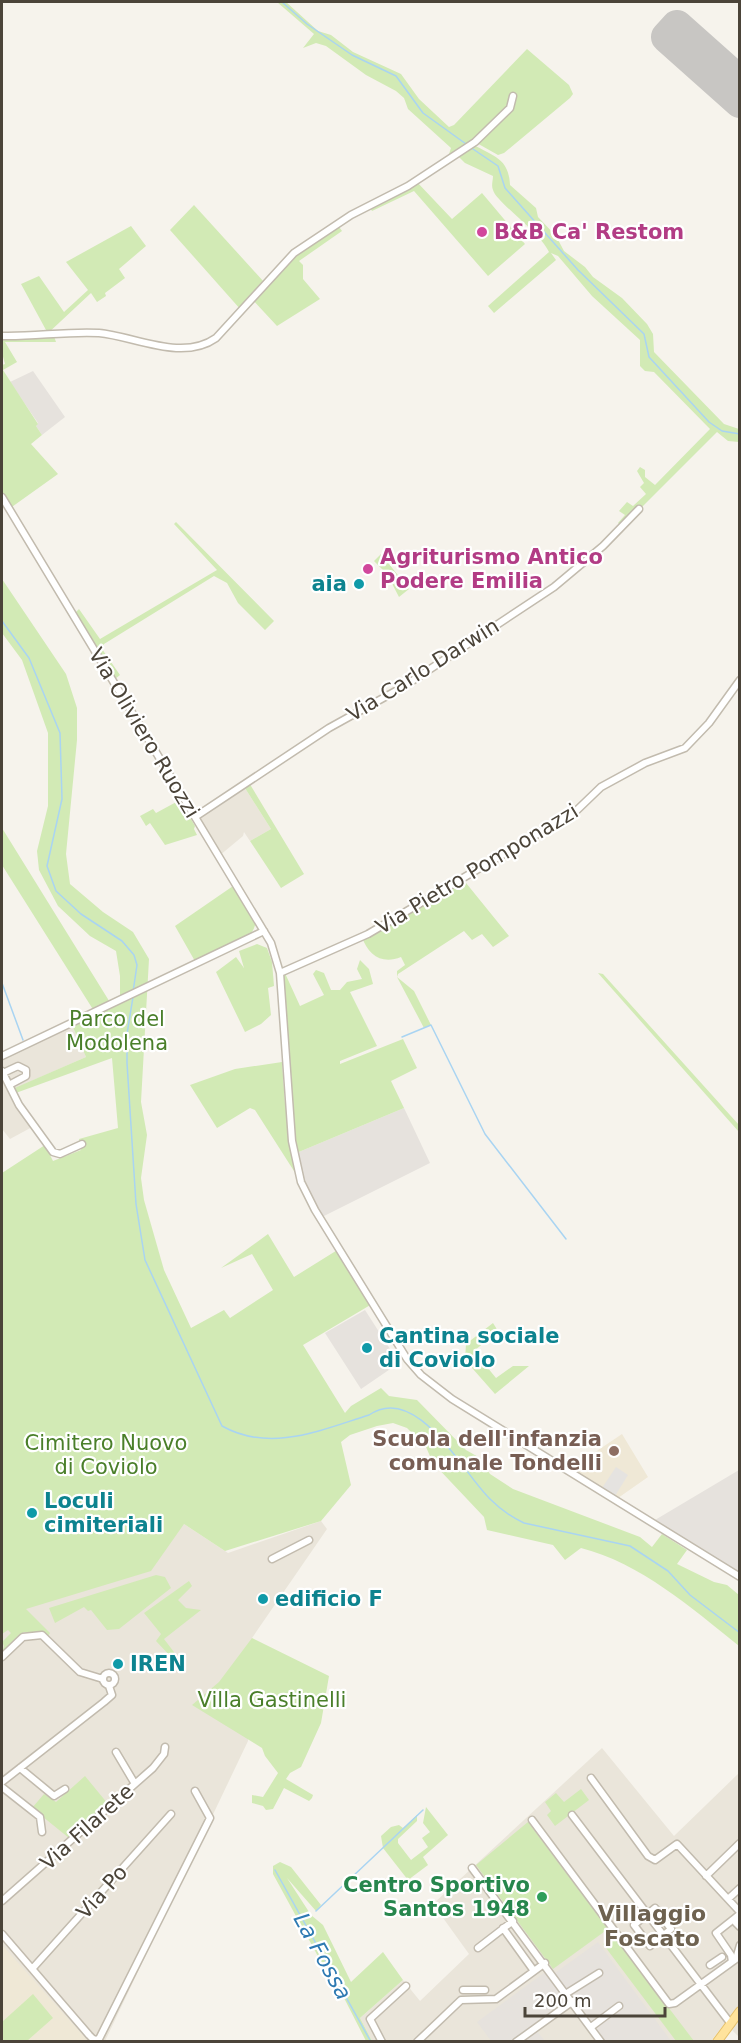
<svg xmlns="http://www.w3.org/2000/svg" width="741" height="2043" font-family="'DejaVu Sans',sans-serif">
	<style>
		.residential { fill: #eae5da }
		.industrial { fill: #e6e2dd }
		.education { fill: #efe8d6 }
		.green { fill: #d2eab5 }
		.parking { fill: #e5e3e0 }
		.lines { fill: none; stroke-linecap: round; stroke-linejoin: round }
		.stream { stroke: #a9d4f2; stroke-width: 1.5 }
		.runway { stroke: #c8c6c3; stroke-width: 32 }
		.minor-casing { stroke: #c2bbae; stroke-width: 9 }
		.major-casing { stroke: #e6c16a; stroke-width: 10 }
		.minor { stroke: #fff; stroke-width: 6 }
		.major { stroke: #ffe39c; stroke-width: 8 }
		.hotel-dot { fill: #d1479c; stroke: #fff; stroke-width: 2 }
		.culture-dot { fill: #0f9aa8; stroke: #fff; stroke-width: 2 }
		.education-dot { fill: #8d6e63; stroke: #fff; stroke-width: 2 }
		.leisure-dot { fill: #2e9e5b; stroke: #fff; stroke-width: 2 }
		.labels { text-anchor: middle; stroke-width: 4.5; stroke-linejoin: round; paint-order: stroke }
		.hotel-label { font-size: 21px; font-weight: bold; fill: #b23c85; stroke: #fff; text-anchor: start }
		.culture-label { font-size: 21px; font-weight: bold; fill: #0d838f; stroke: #fff; text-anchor: start }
		.street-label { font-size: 21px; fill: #4b4439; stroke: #fff }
		.park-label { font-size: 21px; fill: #4a7f2a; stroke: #fff }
		.education-label { font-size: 21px; font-weight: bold; fill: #785e54; stroke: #fff; text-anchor: end }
		.leisure-label { font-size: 21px; font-weight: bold; fill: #27864d; stroke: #fff; text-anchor: end }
		.neighbourhood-label { font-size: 22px; font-weight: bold; fill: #6e6250; stroke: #fff }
		.water-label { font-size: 22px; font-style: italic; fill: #2e7ab2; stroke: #fff }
	</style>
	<rect width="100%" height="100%" fill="#f6f3ec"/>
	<path class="residential" d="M243,785l28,44 -21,12 -6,-9 -1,4 -24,20 -24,-39z
		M71,1023l15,34 -75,33 23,36 -24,13 -8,-10v-47l4,-2 -4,-9v-15z
		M321,1521l6,8 -75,109 -4,103 -143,300 -103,1v-426l182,-92 44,29z
		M602,1748l72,88 65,-63v264l-14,-14 -14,18h-339l-12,-23 43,-38 17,21 49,-47 -36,-50z"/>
	<path class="industrial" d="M33,371l32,46 -23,18 -6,-9 2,-3 -28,-41z
		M404,1108l26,55 -108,54 -18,-33 -10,-30z
		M365,1310l34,53 -38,26 -36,-56z
		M739,1470v108l-84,-54v-4z
		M598,1942l73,99h-76l-21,-32 -4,-1 -33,23 8,10h-54l-14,-19 67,-49 4,5z"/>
	<path class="education" d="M622,1434l26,43 -30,21 -48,-29z
		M2,1945l86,96h-86z"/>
	<path class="green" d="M277,2h9l32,29 13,4 22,17 48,22 18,25 30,28 5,-2 73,-76 42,36 4,9 -3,4 -66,55 -6,2 -23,-13 -3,2c21,12 37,14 38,41l26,23 2,9 18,19 8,15 21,16 8,10 29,21 25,26 6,10 1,18 70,72 15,5v13l-11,-1 -11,-9 -95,95 -4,-4 7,-8 -6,-4 8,-9 6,4 13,-12 -6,-7 4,-4 -7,-12 3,-4 5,3v7l10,8 55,-56 -56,-57 -9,-1 -5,-5v-26l-48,-44 -34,-40 -7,-3 5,7 -62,53 -6,-7 61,-54c-9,-20 -53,-50 -56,-62 -2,-4 0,-10 0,-14l-28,-13 -9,-9 -9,6 4,-12 -43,-39 -4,-11 -8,-7 -30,-16 -40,-29 -10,-3 -13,5 11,-14z
		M416,181l36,38 30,-26 43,51 -37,32 -74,-85 -42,20 -3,-5z
		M194,205l70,77 19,-20 54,-38 5,7 -43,30 4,4v14l17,20 -43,27 -25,-27 -11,11 -71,-80z
		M131,226l15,20 -27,23 6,9 -20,15 1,3 -9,6 -6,-9 -46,43h9l2,6h-51l12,20 -14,8 35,54 -2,2 6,9 -11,9 27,30 -49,35 -7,-12v-132l3,-1 -3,-11v-15l36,-1 8,-7 -25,-46 18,-8 25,36 24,-22 -22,-28z
		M176,522l98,99 -9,9 -27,-27 -11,-20 -13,-7 -110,68 -2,5 18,26 -5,4 -40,-66 4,-4 21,30 117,-69 -43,-46z
		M381,554l28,35 -10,8 -12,-23 -13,-13z
		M2,579l64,95 11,34v32l-11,114 4,30 33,28 30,20 16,27 -8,143 6,33 -6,43 3,22 20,70 27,58 33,-18 6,8 43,-28 -21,-36 -31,14 47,-34 26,43 45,-28 33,55 -69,41 42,68 6,-7 30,-18 8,8 28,4 49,50 14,8 10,16 23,15 127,48 12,10 10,-13 25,16 -10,14 37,18 13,3 12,10v51c-47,-38 -99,-83 -158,-98l-16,12 -12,-15 -66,-15 -3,-13 -51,-54 -7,-16 -19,-19 -14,-5 -16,3 -27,9 -9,7 10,43 -30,36 -96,30 -41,-27 -33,47 -125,38 24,24 -3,5 -23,-6 -22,20 2,-6 -2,-4 9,-9 -3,-3 -6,4v-461l43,-28 8,16 28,-11 -2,-11 39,-11 -6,-70 -99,36 -3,-4 76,-33 -15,-34 23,-12 -92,-146v-37l109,176 9,-5v-23l-4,-25 -26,-15 -32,-30 -19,-36 -2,-19 11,-45v-73l-26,-73 -20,-27z
		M248,781l56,93 -23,14 -31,-47 21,-12 -28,-44z
		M180,800l15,26 -1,3 3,6 -32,10 -15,-22 -4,3 -6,-10 13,-7 3,4z
		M462,878l47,58 -16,11 -11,-13 -10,6 -8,-9 -66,43 -1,3 17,14 17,34 -7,3 -27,-51v-6l8,-6 -4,-8c-19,8 -33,-2 -39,-20z
		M236,884c6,10 16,22 19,33 6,25 -41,38 -59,46l-21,-37z
		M257,944l10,4 5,14 2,24 -6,2 3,27 -10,9 -16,8 -29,-60 20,-15 8,11 -5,-17z
		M360,960l9,9 4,15 -23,8 27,54 -37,15v3l63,-25 14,29 -26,13 13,27 -110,46 7,28 -46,-72 -5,-2 -33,20 -27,-43 45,-16 47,-7 3,42 5,2 -2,-21 4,-2 -12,-110 4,-2 16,35 24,-11 -11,-21 3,-4 8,3 7,17h9l7,-8 15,-3 -5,-10z
		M598,973l5,1 136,151v7z
		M493,1323l5,8 -24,20 22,27 17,-12h16l-34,28 -30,-34 1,-16z
		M156,1575l9,2 6,11 -52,41 -12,1 -16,-20 -3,1 -4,-4 -29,16 -6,-15z
		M189,1581l3,5 -14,14 8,8 15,2 -37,29 13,17 -4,3 -17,-18 5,-7 -17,-21z
		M252,1638l77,38 -8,47 -20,44 -11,6 -4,6 27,16 -1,3 -3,3 -25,-13 -11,21 -7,1 -3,-4 -11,-3v-8l11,2 15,-24 -13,-17 -3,-8 -70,-43 27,-23z
		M85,1776l23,28 -39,34 -37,-30 12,-14 12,8z
		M581,1789l8,11 -34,26 -8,-11 4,-4 -6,-9 11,-9 8,9z
		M426,1807l22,28 -25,22 5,8 -20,15 -25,-32 -2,-12 10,-9 8,-2 4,3 14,-13v6l-19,18v4l13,17 17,-13 -6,-9 8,-6 -7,-9z
		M528,1822l80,107 -55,40 -77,-104z
		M280,1862l11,5 30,38 -5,6 -29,-33 24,37 12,10 28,57 32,-30 20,28 -43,38 12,23h-6l-23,-45 1,-3 -6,-2 -6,-9 -59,-108v-8z
		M614,1936l80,105h-18l-73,-97z
		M33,1994l20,24 -26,23h-25v-19z"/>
	<path class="parking" d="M616,1467l12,8 -13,21 -13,-8z"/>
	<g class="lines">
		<path class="stream" d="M282,2l25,22 45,31 44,21 27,37 43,31
			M470,147l28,19 7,22 73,82 66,64 5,23 60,65 13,9 18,3
			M2,621l27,37 31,75 2,66 -15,67 9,25 25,23 41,27 12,14 3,10 -4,27
			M2,983l21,57
			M133,997l-6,37v29l9,141 9,56 77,166c48,27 99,4 147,-11 48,-33 93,57 121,84 10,10 21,18 34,24l106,23 38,25 22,24 50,38
			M402,1037l29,-12 54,109 81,105
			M275,1870l96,172
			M316,1911l107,-101"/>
		<path class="runway" d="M740,82l-63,-56 -10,11 73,65"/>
		<g class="minor-casing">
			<path id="minor" d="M2,336c32,1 65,-5 97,-3 35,3 83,29 117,5l78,-85 57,-38 57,-29 67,-44 35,-34 3,-12
				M2,497l269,446 9,30 12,168 9,41 14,28 92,149 14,16 31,24 288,178
				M195,817l134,-89 74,-41 151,-100 49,-41 36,-37
				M280,973l88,-39 207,-122 26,-25 44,-24 40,-15 24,-25 31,-43
				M2,1056l262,-125
				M2,1071l17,34 34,47 7,2 22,-10
				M3,1073l15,-7 8,4v6l-17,9
				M272,1559l37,-19
				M2,1657l21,-20 19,-2 38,37 23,7
				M103 1679a6 6 0 1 1 12 0a6 6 0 1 1-12 0Z
				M116,1752l19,32
				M20,1768l34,28 11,-7
				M591,1778l57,78 7,4 22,-16 63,68
				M2,1782l102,-80 8,-7 -3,-9
				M2,1787l38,30 2,15
				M572,1815l159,209
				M532,1820l137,184 6,-1 61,-44 4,-14
				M472,1868l129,174
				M706,1876l34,-33
				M728,1899l12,-11
				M2,1901l151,-133 11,-14 1,-7
				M655,1908l16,21 -21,17 -16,-21z
				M740,1919l-4,4 4,4
				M503,1928l31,43
				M2,1934l87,101 5,5 5,-1 111,-221 -15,-27
				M478,1948l35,-27
				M732,1962l-1,-7 -15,-22 24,-19
				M710,1965l12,-8
				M32,1969l139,-155
				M463,1990h22
				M567,1993l32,-20
				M591,2027l28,-21
				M382,2042l-12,-23 36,-33
				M417,2042l44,-42 35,-1 49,-36
				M516,2042l57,-41"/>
		</g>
		<g class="major-casing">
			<path id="major" d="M717,2042l23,-31"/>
		</g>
		<use href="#minor" class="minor"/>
		<use href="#major" class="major"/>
	</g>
	<g class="hotel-dot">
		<circle cx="482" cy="232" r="6"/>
		<circle cx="368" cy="569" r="6"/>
	</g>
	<g class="culture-dot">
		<circle cx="359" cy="584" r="6"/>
		<circle cx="367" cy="1348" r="6"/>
		<circle cx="32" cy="1513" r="6"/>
		<circle cx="263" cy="1599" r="6"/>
		<circle cx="118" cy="1664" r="6"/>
	</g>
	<circle class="education-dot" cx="614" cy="1451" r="6"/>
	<circle class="leisure-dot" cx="542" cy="1897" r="6"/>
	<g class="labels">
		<g class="hotel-label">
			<text x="494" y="239">B&amp;B Ca' Restom</text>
			<text x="380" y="564">Agriturismo Antico<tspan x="380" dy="24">Podere Emilia</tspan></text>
		</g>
		<g class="culture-label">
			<text x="347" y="591" text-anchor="end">aia</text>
			<text x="379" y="1343">Cantina sociale<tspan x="379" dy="24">di Coviolo</tspan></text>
			<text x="44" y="1508">Loculi<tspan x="44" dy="24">cimiteriali</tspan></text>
			<text x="275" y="1606">edificio F</text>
			<text x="130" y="1671">IREN</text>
		</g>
		<g class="street-label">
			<text transform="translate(423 670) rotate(-32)" y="7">Via Carlo Darwin</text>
			<text transform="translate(144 733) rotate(59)" y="7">Via Oliviero Ruozzi</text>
			<text transform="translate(477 869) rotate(-31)" y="7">Via Pietro Pomponazzi</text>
			<text transform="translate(87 1827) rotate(-42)" y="7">Via Filarete</text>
			<text transform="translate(102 1892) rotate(-48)" y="7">Via Po</text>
		</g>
		<g class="park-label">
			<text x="117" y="1026">Parco del<tspan x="117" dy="24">Modolena</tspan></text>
			<text x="106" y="1450">Cimitero Nuovo<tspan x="106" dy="24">di Coviolo</tspan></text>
			<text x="272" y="1707">Villa Gastinelli</text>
		</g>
		<g class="education-label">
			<text x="602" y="1446">Scuola dell'infanzia<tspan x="602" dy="24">comunale Tondelli</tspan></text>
		</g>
		<g class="leisure-label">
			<text x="530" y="1892">Centro Sportivo<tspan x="530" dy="24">Santos 1948</tspan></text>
		</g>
		<g class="neighbourhood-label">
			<text x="652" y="1921">Villaggio<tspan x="652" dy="25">Foscato</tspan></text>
		</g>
		<g class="water-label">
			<text transform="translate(323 1956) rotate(61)" y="8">La Fossa</text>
		</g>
	</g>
	<rect width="741" height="2043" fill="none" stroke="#4b4439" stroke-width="6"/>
	<path d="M525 2007v9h140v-9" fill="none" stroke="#4b4439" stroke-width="3"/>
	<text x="534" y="2007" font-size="18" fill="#4b4439" stroke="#ffffff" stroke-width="4.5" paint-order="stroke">200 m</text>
</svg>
